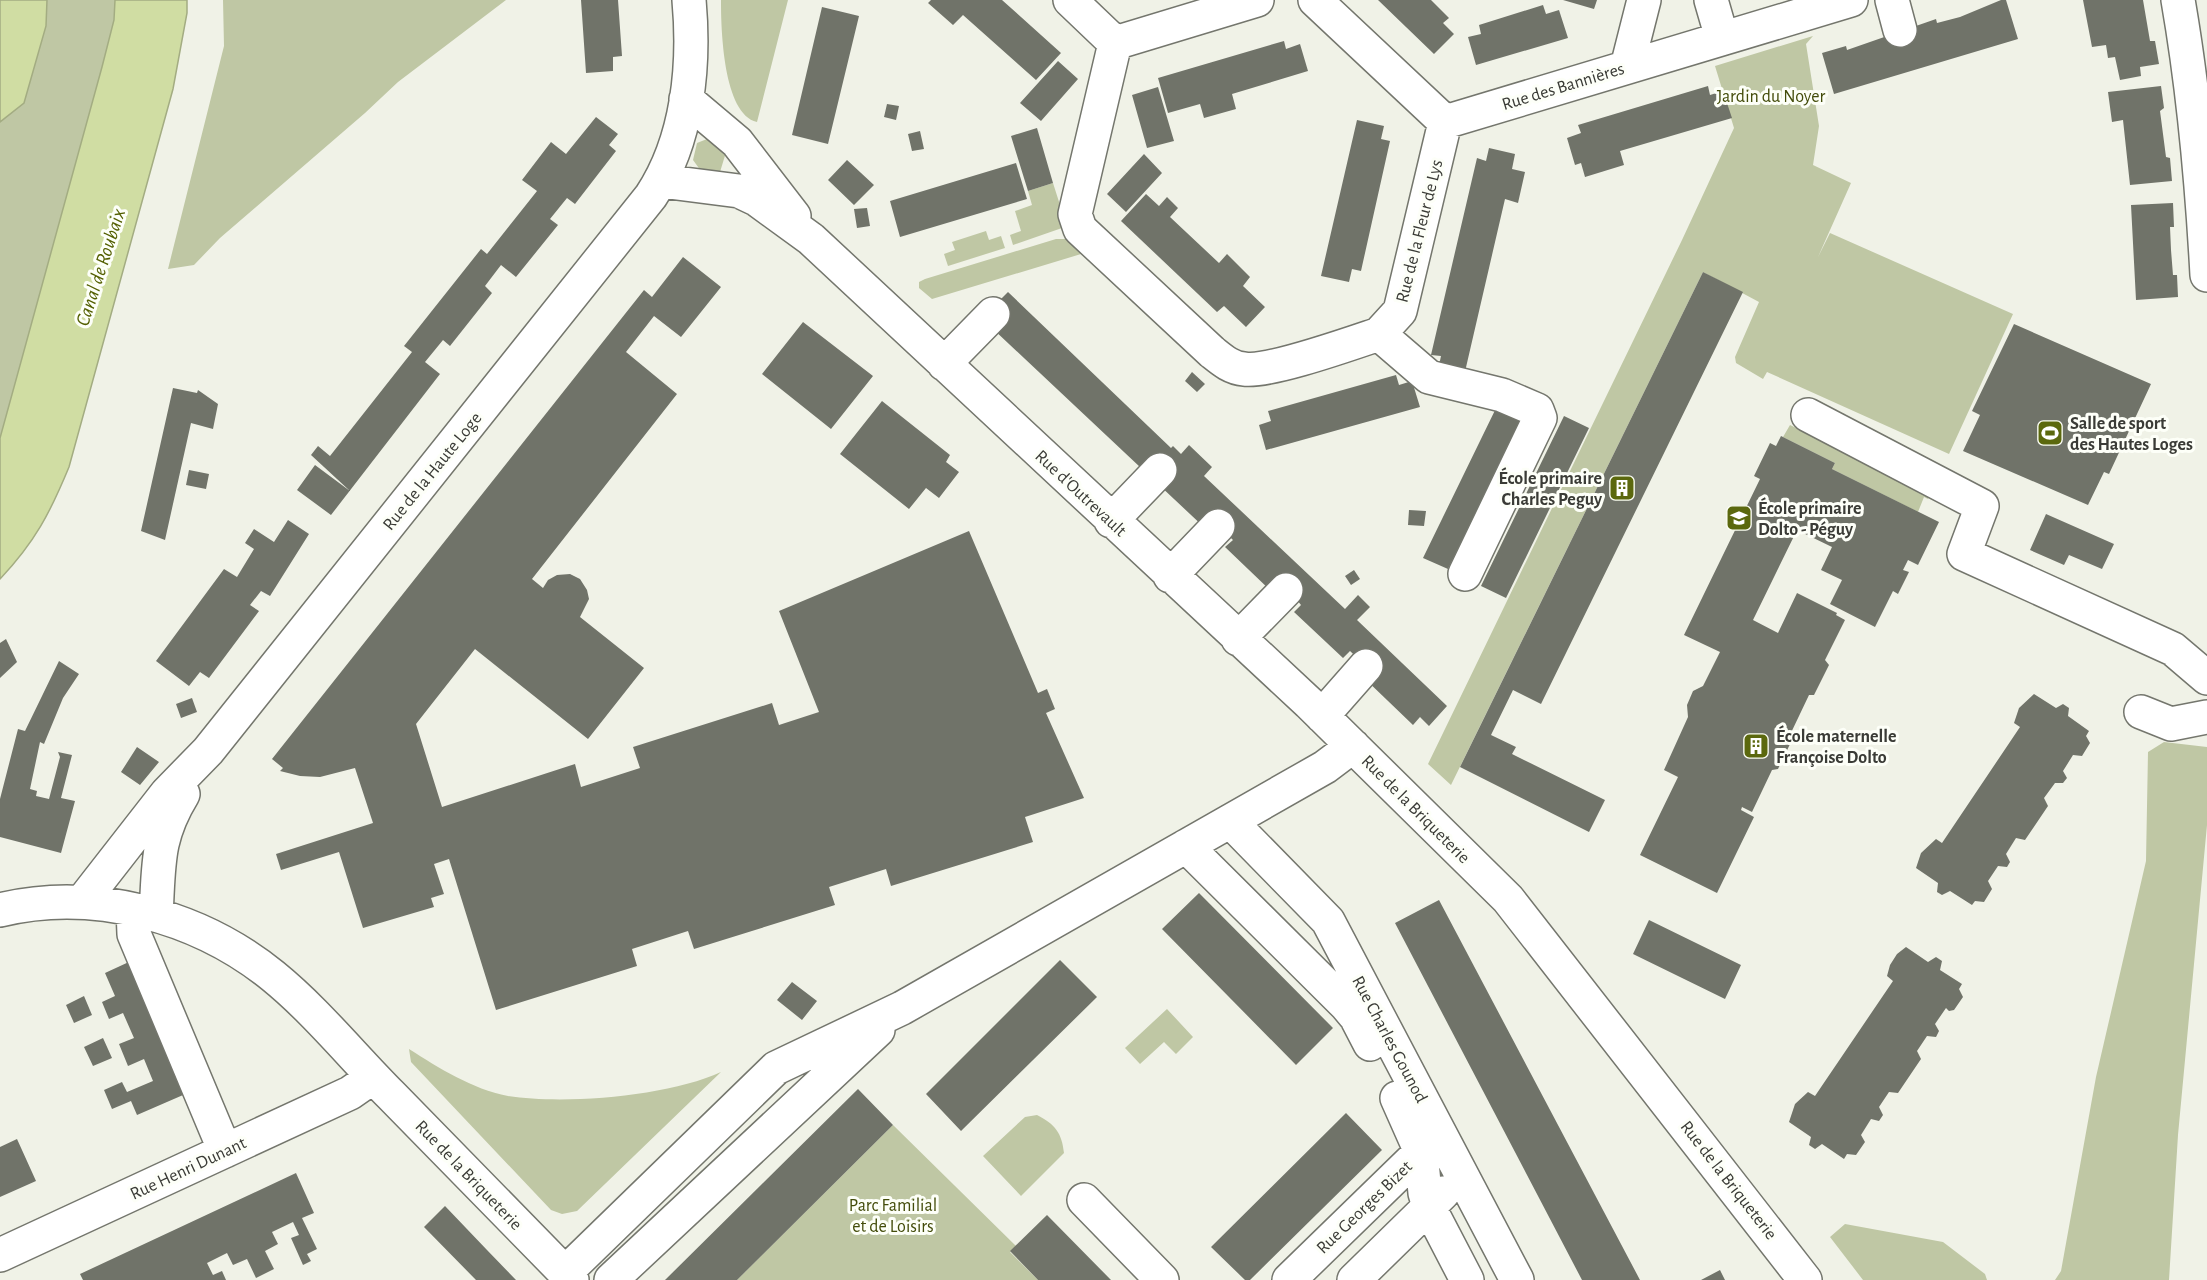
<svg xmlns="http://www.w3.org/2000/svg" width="2207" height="1280" font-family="'Alegreya Sans',sans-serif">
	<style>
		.green { fill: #bfc7a4 }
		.water { fill: #d0dda3; stroke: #a3ac82; stroke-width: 1.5 }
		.building { fill: #707369 }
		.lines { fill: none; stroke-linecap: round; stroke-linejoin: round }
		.minor-casing { stroke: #74766d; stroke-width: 36 }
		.minor { stroke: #fff; stroke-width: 33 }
		.labels { text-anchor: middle; stroke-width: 6; stroke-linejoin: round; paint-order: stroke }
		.street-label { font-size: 18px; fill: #3a3b36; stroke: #fdfff8 }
		.park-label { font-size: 18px; fill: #434c0a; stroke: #fdfff8 }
		.poi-label { font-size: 18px; font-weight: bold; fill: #3a3b36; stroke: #fdfff8; text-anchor: start }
		.water-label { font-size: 20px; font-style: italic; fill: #535f00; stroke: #fdfff8 }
	</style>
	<rect width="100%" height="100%" fill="#f0f2e7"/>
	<path class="green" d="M0,0h115l-1,20 -12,47 -102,371z
		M223,0h283l-108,82 -33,31 -145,125 -26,27 -26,4 56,-223z
		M721,0h67l-31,122c-34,-8 -36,-93 -36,-122z
		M1813,36l-7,8 13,82 -6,39 38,18 -33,74 12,-24 183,81 -64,140 -182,-82 -4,7 -27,-16 -1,-6 24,-55 -56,-30 -252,513 -23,-21 254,-524 52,-112 -19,-62z
		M707,139l20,10 -7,23 -19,-1 -8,-11 4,-17z
		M1053,183l7,22 2,23 -49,17 -3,-10 11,-4 -6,-20 17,-6 -4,-14z
		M986,231l3,9 12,-4 4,12 -57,18 -4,-12 11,-4 -3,-8z
		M1056,239h12l23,12 -159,48 -13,-11v-6l6,-3z
		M1790,425l141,68 -3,6 -4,-2 -6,15 -86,-43 3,-6 -52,-26z
		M2164,742l43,5v78l-29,310 -9,145h-114l6,-9 35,-194 50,-216 2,-109z
		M1167,1009l26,28 -17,17 -12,-12 -24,22 -15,-16z
		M409,1049c30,19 63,40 99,47 58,9 161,0 213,-24l-144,139 -15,3 -11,-4 -140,-148z
		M1037,1115c18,9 25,18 27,38l-43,43 -38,-40 42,-39z
		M893,1125l123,121 -6,6 28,28h-301z
		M1845,1224l98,18 42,32 2,6h-124l-33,-43z"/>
	<path class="water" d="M0,0h47l-1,26 -22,77 -24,19z
		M115,0h72v13l-14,76 -104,378c-19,46 -34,75 -69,112v-141l102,-371 12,-47z"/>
	<path class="building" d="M581,0h37l4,56 -9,1v14l-27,2z
		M931,0h71l59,53 -25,27 -73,-65 -10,10 -25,-22z
		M1378,0h53l18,18 -6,5 11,11 -20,20z
		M1563,0h34l-3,9z
		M2001,0h5l12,39 -184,55 -12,-41 24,-7 1,4 89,-31 1,4 23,-6z
		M2083,0h60l7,41h5l4,23 -19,3 1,9 -21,4 -5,-23 -7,1 -2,-13 -14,2z
		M1543,5l3,9 13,-4 9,28 -92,27 -8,-28 13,-3 -2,-9z
		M822,7l37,9 -31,128 -36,-9z
		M1284,41l2,8 14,-5 8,27 -76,23 4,15 -32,9 -4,-14 -32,9 -10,-35z
		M1058,61l20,18 -37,42 -21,-18z
		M1708,86l2,9 13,-4 9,27 -112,33 4,14 -39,12 -4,-14 -6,2 -8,-27 14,-5 -3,-8z
		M2161,86l3,22 -4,3 6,46 4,1 2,23 -42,4 -7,-65 -11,2 -4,-30z
		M1158,87l16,54 -27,7 -15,-53z
		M887,104l12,2 -3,14 -12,-3z
		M596,117l22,17 -9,11 7,6 -41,53 -8,-6 -17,21 8,6 -42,52 -15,-12 -16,21 7,7 -42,53 -7,-6 -18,22 15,12 -109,141 -34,-25 18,-25 35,26 -39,-36 7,-9 12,10 82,-104 -8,-6 77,-97 6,5 50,-63 -15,-11 29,-38 15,12z
		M1357,120l27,6 -3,13 9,2 -29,130 -9,-2 -3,13 -28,-6z
		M1037,128l16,55 -25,8 -17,-55z
		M920,131l4,18 -12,2 -4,-17z
		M1489,148l26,6 -3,15 13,3 -7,31 -13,-4 -41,177 -26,-6 3,-14 -10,-1 46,-197 9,3z
		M1144,154l18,19 -36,39 -19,-18z
		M847,160l27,25 -20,20 -26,-25z
		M1016,163l11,36 -127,38 -10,-36z
		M1146,194l13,12 8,-9 11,11 -8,9 49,46 8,-9 23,23 -7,9 22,21 -19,20 -22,-21 -7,6 -96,-91z
		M2173,203l1,24h-4l1,23 2,25h4l1,22 -42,3 -5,-95z
		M867,208l3,18 -13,2 -3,-19z
		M683,257l38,30 -40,50 -27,-21 -28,36 51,42 -145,185 11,9 5,-8 9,-5 13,-1 10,5 7,11 2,9 -9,18 64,51 -56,71 -113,-90 -59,75 26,83 133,-43 6,23 59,-19 -7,-21 139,-44 7,22 40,-13 -40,-101 190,-80 69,162 9,-4 8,20 -9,4 38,85 -59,19 8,25 -142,44 -5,-17 -57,18 6,18 -141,44 -6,-18 -56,18 5,17 -141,44 -47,-151 -15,5 10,30 -13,4 3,9 -71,21 -24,-76 -58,18 -5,-16 97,-31 -18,-55 -35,9 -20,-1 -20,-5 3,-3 -11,-9 372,-469 8,7z
		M1703,272l40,20 -202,412 -28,-14 -22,45 25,12 -4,7 93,46 -16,32 -129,-65z
		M1008,292l163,156 2,-2 8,8 8,-9 23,22 -8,9 141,133 13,-14 12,12 -13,13 90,86 -18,20 -9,-9 -7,8 -51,-49 7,-7 -19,-18 -7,7 -49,-46 7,-7 -4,-5 -22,-5 -50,-48 8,-7 -9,-9 -17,-1 -215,-202 -3,-17z
		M803,322l70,54 -42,53 -69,-55z
		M2014,324l137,60 -42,90 -5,-2 -16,33 -125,-54 17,-36 -8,-4z
		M1192,372l13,12 -8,8 -12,-11z
		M1396,375l3,10 13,-4 8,26 -154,43 -7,-25 12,-4 -3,-10z
		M173,388l24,5 1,-3 20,14 -5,25 -22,-6 -26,117 -24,-9z
		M1500,400l25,12 -77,157 -25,-11z
		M882,401l68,54 -4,7 13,10 -20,26 -13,-10 -17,21 -69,-55z
		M1564,416l25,12 -83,170 -25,-12z
		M1781,436l54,27 -3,6 107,53 -21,43 -10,-5 -5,10 6,2 -11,22 -5,-3 -18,36 -45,-23 12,-24 -21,-10 11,-23 -35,-17 -44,90 25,13 19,-40 40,20 -1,2 9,5 -20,40 4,5 -15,30h-5l-20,42 2,5 -13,27 -6,1 -20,42 -10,-5 -1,3 13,7 -37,76 -77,-38 38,-78 -14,-7 24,-53 -1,-12 6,-14 10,-5 17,-34 -36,-17 76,-156 -6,-3 16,-33 6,3z
		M189,470l20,4 -3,15 -20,-4z
		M1409,510l17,1 -2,15 -16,-1z
		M2046,514l68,30 -12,25 -33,-14 -5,10 -34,-15z
		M288,520l21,14 -39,62 -9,-5 -11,14 9,6 -50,67 -9,-6 -11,14 -33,-25 68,-92 13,8 17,-28 -9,-6 9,-14 20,13z
		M1354,570l6,9 -9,6 -6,-9z
		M6,639l11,23 -17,16v-35z
		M59,661l20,13 -16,24 -19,46 -4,-2 -10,47 7,2 -1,5 13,3 11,-42 -2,-5 14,3 -11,43 14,3 -14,52 -61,-16v-38l18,-70 7,2z
		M2034,694l22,14 7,-4 6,4 -1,8 21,15 -3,5 4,7 -8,13 -9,-1 -10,16 4,7 -4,5h-8l-11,15 4,8 -23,34 -9,-2 -10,16 4,8 -3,5 -9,-1 -10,15 4,8 -8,13 -9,-1 -3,4 -22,-14 -8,4 -5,-3 1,-9 -22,-15 5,-15 15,-14 6,4 78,-116 -6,-4 5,-15z
		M192,698l5,14 -16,6 -5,-14z
		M137,747l22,15 -19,23 -19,-13z
		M1199,893l134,135 -37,37 -134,-136z
		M1439,900l201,380h-58l-187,-357z
		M1649,920l92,45 -16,34 -92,-45z
		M1906,947l22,15 8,-5 6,4 -2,9 22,14 -3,5 4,8 -9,13 -5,1 -3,-3 -11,16 4,7 -3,6 -9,-1 -10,15 4,8 -23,34 -9,-1 -10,15 4,8 -4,6 -8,-2 -10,16 4,7 -9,13 -9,-1 -3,5 -22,-15 -7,5 -6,-4 2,-8 -22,-15 6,-18 13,-12 7,4 78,-115 -6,-5 3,-11 7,-11z
		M1060,960l37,37 -136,134 -35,-37z
		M131,961l59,131 -53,23 -6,-14 -19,8 -8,-19 18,-8 5,10 26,-11 -9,-22 -16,7 -9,-22 15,-6 -11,-25 -14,6 -7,-17 13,-6 -10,-23z
		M792,982l25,19 -15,19 -25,-20z
		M84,996l8,19 -18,8 -8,-18z
		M103,1038l9,20 -19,8 -9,-19z
		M858,1089l35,36 -156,155h-72z
		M1346,1113l36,37 -132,130h-5l-34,-33z
		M17,1139l19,42 -36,16v-50z
		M296,1173l18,40 -12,5 15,31 -10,5 4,7 -8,4 -12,-27 8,-3 -6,-13 -21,10 6,12 -13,7 9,18 -18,9 -9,-19 -14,6 -6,-12 -20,10 6,12 9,-4 4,9h-143l-3,-6z
		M445,1206l42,44 29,30h-40l-52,-53z
		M1047,1215l64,65h-73l-28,-29z
		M1720,1270l5,10h-24z"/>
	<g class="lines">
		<g class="minor-casing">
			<path id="minor" d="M1070,0l45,43
				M1257,0l-142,43 -40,171 5,15 132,123c10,8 19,16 32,17 24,4 108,-26 135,-35l21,-23 45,-189
				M1315,0l130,122 406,-122
				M1711,0l11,38
				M1892,0l8,30
				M2178,0c16,92 24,183 29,275
				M1627,67l17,-67
				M686,99l51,43 57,74
				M661,181l78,10 17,8 55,40 498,464 199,196 297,381
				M1379,334l50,43 73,18 35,15 3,8 -75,156
				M944,364l49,-50
				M1808,415l174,91 -18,48 209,95 34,29
				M1111,521l49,-51
				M1170,576l48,-50
				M1238,639l48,-49
				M2141,712l30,12 36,-7
				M1322,716l44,-50
				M1230,821l98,100 189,359
				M1186,846l160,159 10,12 14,27
				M82,902l85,-109 41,-42 443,-555c37,-56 44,-130 38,-196
				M0,910c94,-23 199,6 273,66 43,35 79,80 118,119 61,62 121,124 181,185
				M133,910l1,24 91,217
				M156,915c3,-50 0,-77 27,-121
				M1397,1098l24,54 4,41 4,14 38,73
				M1084,1200l78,80
				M0,1255l350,-162 23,-16
				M565,1273l211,-205 126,-60 423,-241 28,-21
				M611,1280l267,-250
				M1289,1280l143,-139
				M1354,1280l89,-87"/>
		</g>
		<use href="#minor" class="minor"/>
	</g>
	<defs>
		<g id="stadium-square" transform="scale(1.35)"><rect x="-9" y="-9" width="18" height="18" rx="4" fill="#5b680e" stroke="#fdfff8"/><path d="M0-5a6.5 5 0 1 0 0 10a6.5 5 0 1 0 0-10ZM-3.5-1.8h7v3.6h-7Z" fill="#fff"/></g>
		<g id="building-square" transform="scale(1.35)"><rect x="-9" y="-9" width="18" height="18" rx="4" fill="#5b680e" stroke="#fdfff8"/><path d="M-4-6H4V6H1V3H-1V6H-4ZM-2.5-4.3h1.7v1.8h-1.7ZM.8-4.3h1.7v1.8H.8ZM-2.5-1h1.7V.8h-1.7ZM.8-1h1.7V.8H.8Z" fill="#fff"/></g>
		<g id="school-square" transform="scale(1.35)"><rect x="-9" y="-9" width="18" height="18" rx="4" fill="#5b680e" stroke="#fdfff8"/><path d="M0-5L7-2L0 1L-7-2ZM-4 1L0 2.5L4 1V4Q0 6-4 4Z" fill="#fff"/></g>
	</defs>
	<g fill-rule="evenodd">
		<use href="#stadium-square" x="2050" y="433"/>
		<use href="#building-square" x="1622" y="488"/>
		<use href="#school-square" x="1739" y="518"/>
		<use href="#building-square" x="1756" y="746"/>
	</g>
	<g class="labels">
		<g class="street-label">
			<text transform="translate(1563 86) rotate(-17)" y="6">Rue des Bannières</text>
			<text transform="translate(1419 231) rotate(-76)" y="6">Rue de la Fleur de Lys</text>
			<text transform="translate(432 471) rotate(-51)" y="6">Rue de la Haute Loge</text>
			<text transform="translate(1081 493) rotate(43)" y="6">Rue d'Outrevault</text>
			<text transform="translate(1416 809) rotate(45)" y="6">Rue de la Briqueterie</text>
			<text transform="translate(1390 1039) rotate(62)" y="6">Rue Charles Gounod</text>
			<text transform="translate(188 1168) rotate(-25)" y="6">Rue Henri Dunant</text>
			<text transform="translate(469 1175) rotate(46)" y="6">Rue de la Briqueterie</text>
			<text transform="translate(1729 1180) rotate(52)" y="6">Rue de la Briqueterie</text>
			<text transform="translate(1364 1207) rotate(-44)" y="6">Rue Georges Bizet</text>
		</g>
		<g class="park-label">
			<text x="1771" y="102">Jardin du Noyer</text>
			<text x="893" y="1211">Parc Familial<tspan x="893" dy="21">et de Loisirs</tspan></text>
		</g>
		<g class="poi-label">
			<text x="2070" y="429">Salle de sport<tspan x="2070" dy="21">des Hautes Loges</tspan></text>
			<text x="1602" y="484" text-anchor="end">École primaire<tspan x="1602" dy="21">Charles Peguy</tspan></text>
			<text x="1758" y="514">École primaire<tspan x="1758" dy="21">Dolto - Péguy</tspan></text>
			<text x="1776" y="742">École maternelle<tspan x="1776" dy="21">Françoise Dolto</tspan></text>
		</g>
		<g class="water-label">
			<text transform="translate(100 267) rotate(-72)" y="7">Canal de Roubaix</text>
		</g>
	</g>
</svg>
